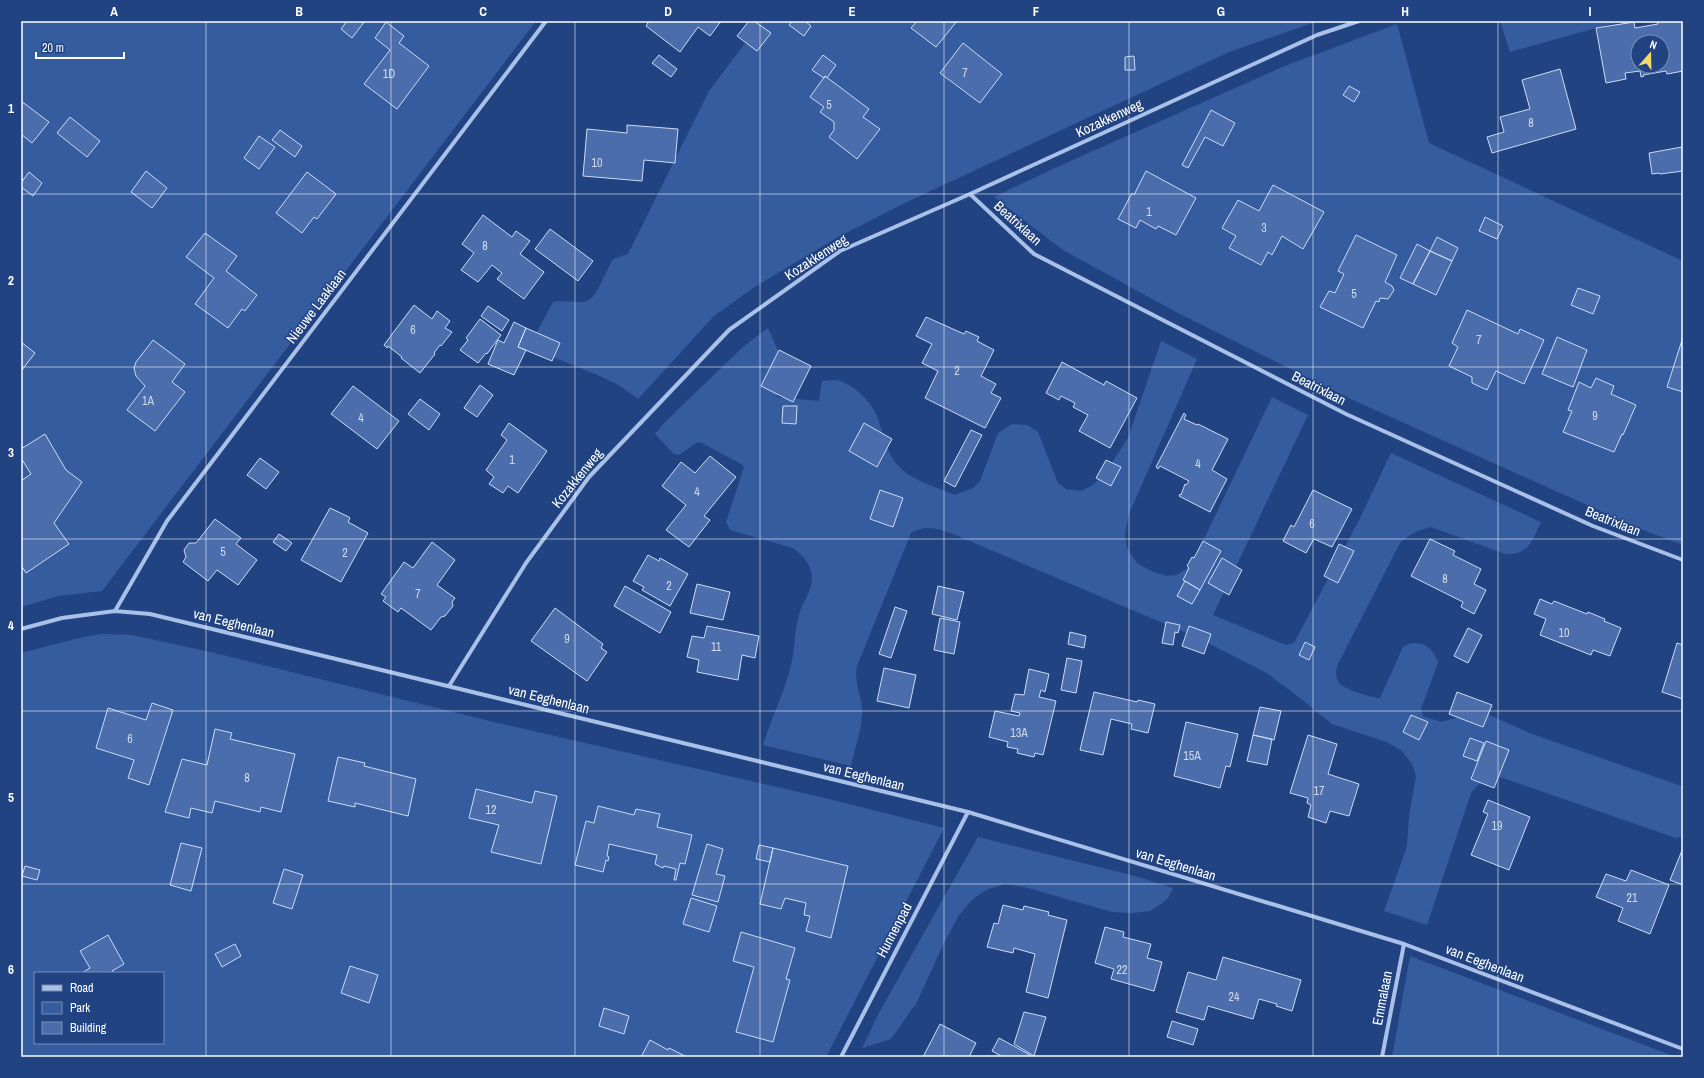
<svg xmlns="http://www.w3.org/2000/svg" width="1704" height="1078" font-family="'Archivo Narrow',sans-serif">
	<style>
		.green { fill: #365ca0; fill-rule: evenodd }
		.building { fill: #4b6dab; stroke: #ccdcf6; fill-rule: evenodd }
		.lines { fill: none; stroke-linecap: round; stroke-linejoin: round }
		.minor { stroke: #a9c0e8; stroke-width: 4 }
		.grid { fill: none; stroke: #fff; stroke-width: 1; stroke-opacity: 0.55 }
		.labels { text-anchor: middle; stroke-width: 3; stroke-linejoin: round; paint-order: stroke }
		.number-label { font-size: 12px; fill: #d2daea }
		.street-label { font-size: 14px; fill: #fff; stroke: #224382 }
		.neatline { fill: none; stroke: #fff; stroke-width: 1.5 }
		.grid-label { font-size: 13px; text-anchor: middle; font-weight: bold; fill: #fff }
	</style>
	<rect width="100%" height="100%" fill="#224382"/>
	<path class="green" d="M21,21h515l-434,570 -44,5 -37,11z
		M762,21h556l-89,31 -320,149 -71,36 -85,51 -39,28 -76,83 -21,-15 -22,-10 -45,-18 -14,-16 1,-8 16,-30c11,-3 23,2 34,-1 10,-3 20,-33 26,-42l15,-5 81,-163z
		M1500,21h125l-18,4 -97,27z
		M1397,24l32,119 254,118v284l-45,-17 -283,-127 -179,-89 -113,-62 -69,-53 63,-30 228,-101z
		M768,328l11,25 1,15 -3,29 42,4 3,-20c5,0 13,-2 18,0 15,5 33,22 38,38 5,12 7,28 15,40 12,20 41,27 62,36l18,-7 7,-7 18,-48 14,-9 15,1 11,7 20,51 8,6 15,2 12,-6 13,-13 22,-34 33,-97 36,18 -68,155 -4,20 2,14 10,15 14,8 16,5 10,-1 12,-8 15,-28 68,-142 36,18 -95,200 73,30 8,-2 65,-123 32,-67 150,69c-9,19 -12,33 -36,32l-74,-27c-12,3 -22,7 -31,16l-63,123c-1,6 -2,12 3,18 5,5 32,14 40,14l23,-51c15,-10 31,0 35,16l-17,46 2,7 18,6 37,-10 9,2 45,20 149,52 2,1v49l-7,2 -173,-60c-17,-3 -21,3 -32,15l-44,132 -43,-14 23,-65 2,-30 7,-40 -4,-12 -10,-13 -15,-9 -55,-18 -41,-33 -26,-19 -69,-35 -243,-103c-16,-5 -27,-10 -42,-1l-54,133c-4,17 7,33 5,50 -1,17 -8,34 -11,50l-88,-21c9,-30 25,-59 30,-90 2,-13 2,-27 6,-40 3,-12 13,-24 13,-37 0,-13 -9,-22 -19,-30l-63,-18 -4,-8 18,-55 -3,-3 -41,-22 -4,1 -17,12 -5,-1 -19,-20 9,-11 80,-77z
		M101,634l31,1 78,17 288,71 331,76 115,29 -118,229h-805v-404l58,-15zM35,973h128v70h-128z
		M978,837l157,39 38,12 -5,10 -7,6 -11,7 -19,2 -19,-1 -88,-25 -18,-3 -18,5 -15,10 -14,16 -15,28 -27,59 -26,37 -29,9 18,-37z
		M1410,956l266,101h-284z"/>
	<path class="building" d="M347,21h18l-13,17 -11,-9z
		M649,21h72l-11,15 -12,-9 -18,25 -34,-26z
		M749,21h5l17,12 -14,18 -20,-15z
		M792,21h13l6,5 -7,10 -15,-11z
		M917,21h40l-21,26 -25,-19z
		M1657,21h26v50l-16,3 -1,-3 -23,4 1,1 -3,1 -1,-6 -15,2 1,6 -20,4 -10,-55 38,-6 1,6 23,-4zM1638,42h24v24h-24z
		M386,22l18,14 -5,7 30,23 -32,43 -33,-25 26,-34 -15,-12z
		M963,43l39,31 -22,29 -40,-30z
		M659,55l18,14 -6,8 -19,-14z
		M823,55l13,10 -9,13 -2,-2 -1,2 -12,-8z
		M1134,56l1,14h-10v-13z
		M1560,69l16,60 -84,24 -5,-16 17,-5 -4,-15 30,-8 -8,-29z
		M825,76l44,33 -6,8 17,12 -23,30 -28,-22 5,-7v-8l-14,-10 4,-5 -14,-10z
		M1349,86l11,6 -6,10 -11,-7z
		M21,101l28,21 -17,21 -11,-9z
		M1211,110l24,13 -12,23 -18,-9 -17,31 -6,-3z
		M70,117l30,24 -13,16 -30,-24z
		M627,125l51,4 -3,34 -31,-3 -2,21 -59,-5 4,-47 40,4z
		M280,130l22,16 -7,11 -23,-17z
		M259,136l16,11 -16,22 -15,-11z
		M1682,147l1,24 -23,3 -1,-1 -7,1 -3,-21z
		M146,171l21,17 -15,20 -21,-16z
		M1146,171l50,27 -20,37 -18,-9 -2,3 -16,-9 -4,8 -18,-9 14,-26 2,2z
		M29,172l13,11 -9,13 -12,-9v-4z
		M307,172l29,22 -19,25 -3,-2 -12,16 -26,-20z
		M1273,185l51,27 -21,37 -21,-13 -10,19 -4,-3 -7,13 -32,-17 7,-12 -14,-8 16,-28 21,11z
		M483,215l29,22 4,-6 14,10 -10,13 24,18 -20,27 -27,-20 5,-6 -10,-8 -14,17 -17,-12 13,-17 -12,-9z
		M1485,217l18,9 -6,13 -18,-8z
		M550,229l43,32 -15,20 -43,-32z
		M205,233l32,23 -11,15 31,24 -12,16 -3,-2 -14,19 -33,-24 19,-26 -28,-21z
		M1356,235l41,20 -12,27 7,4 2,4 -6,9 -8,-1 -1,4 -3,-1 -13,27 -43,-21 9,-16 6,2 9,-19 -6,-3z
		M1437,237l21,11 -6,13 -22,-10z
		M1417,244l13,7 -17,33 -13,-6z
		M1430,251l22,10 -16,34 -23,-11z
		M1578,288l22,8 -7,18 -22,-9z
		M414,305l18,14 5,-8 13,10 -5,7 7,4 -11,14 -1,-1 -6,8 1,1 -15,19 -19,-15 1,-1 -14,-11 -1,2 -3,-3z
		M488,306l21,14 -7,11 -21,-15z
		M1467,310l51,24 2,-5 24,11 -20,44 -28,-13 -9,19 -15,-7v-6l-23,-11 9,-19 -6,-4z
		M926,317l38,17 2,-3 13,6 -2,4 17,9 -13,26 15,8 -5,9 10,5 -16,30 -60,-30 13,-27 -16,-8 10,-19 -16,-8z
		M480,319l21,16 -14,19 -1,-1 -8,10 -18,-13 8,-10 -2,-2z
		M514,322l12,6 -8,19 8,3 -12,25 -26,-11 10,-24 6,3z
		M526,328l34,15 -8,18 -34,-14z
		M1557,337l30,13 -14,37 -31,-13z
		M1683,337v55l-16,-5z
		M153,340l32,24 -13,18 13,10 -30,39 -28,-21 18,-24 -9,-10 -2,-8 2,-6z
		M21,342l14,11 -13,17 -1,-1z
		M779,350l32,16 -18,36 -32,-16z
		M1062,362l42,23 2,-4 31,17 -27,50 -31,-17 9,-16 -15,-8 2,-4 -14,-7 -2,4 -13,-7z
		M1596,378l18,8 -3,8 25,11 -13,30 -1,-1 -8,18 -51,-20 9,-21 -4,-1 11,-28 12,6z
		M480,385l13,10 -16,22 -13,-9z
		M353,386l46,35 -22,28 -46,-35z
		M420,399l20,15 -11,16 -21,-16z
		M783,406h14l-1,18 -14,-1z
		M1184,413l2,2 -2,4 13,6 1,-1 30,15 -16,31 15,9 -17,33 -31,-16 1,-2 1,1 4,-11 1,1 3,-4 -29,-15 -2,3 -2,-2z
		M509,423l38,28 -29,42 -10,-7 -5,7 -14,-9 5,-7 -8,-7 21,-30 -6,-5z
		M864,423l28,16 -15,28 -28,-16z
		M971,430l11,5 -27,52 -11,-6z
		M45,434l21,36 16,12 -28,41 15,21 -43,29 -5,-8v-84l10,-7 -10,-16v-9z
		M710,456l26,21 -32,39 6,4 -21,27 -23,-17 20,-25 -24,-19 19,-24 14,11z
		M260,458l19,14 -13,17 -19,-14z
		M1106,460l15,7 -10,19 -15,-8z
		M880,490l23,8 -10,29 -23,-8z
		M1313,490l39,19 -20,38 -18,-8 -8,14 -23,-12 8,-16 3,2z
		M330,508l19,9 1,1 -2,4 20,11 -27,49 -40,-22z
		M215,519l26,19 -5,6 21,16 -19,25 -21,-15 -9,11 -25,-19 3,-5 -2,-7 5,-7h7z
		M279,534l13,9 -6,8 -13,-9z
		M1430,539l25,12 -2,4 28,14 -7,15 12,6 -12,24 -13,-7 2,-5 -52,-26z
		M1203,541l18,10 -21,39 -17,-10 6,-12 -2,-2 5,-9 2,1z
		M432,542l23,18 -18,25 18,13 -3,4 1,4 -8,10 -4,1 -10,13 -30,-22 -3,4 -15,-11 3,-4 -5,-3 23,-32 9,6z
		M1339,544l15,7 -16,32 -14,-7z
		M648,555l11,6 1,-3 28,16 -18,32 -28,-16 2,-3 -11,-6z
		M1222,558l20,12 -13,25 -21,-12z
		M1185,581l15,9 -8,14 -15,-8z
		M697,584l33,8 -7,28 -33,-7z
		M625,586l46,26 -11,21 -46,-27z
		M938,586l26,6 -7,28 -25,-6z
		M1540,599l12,5 2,-3 33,13 1,-2 17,7 -1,2 17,7 -11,28 -17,-6 -2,5 -51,-20 6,-16 -12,-5z
		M895,607l12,4 -16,47 -12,-4z
		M555,608l48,36 -2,4 6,4 -20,29 -56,-40z
		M940,618l20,4 -6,32 -20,-4z
		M1166,622l14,3 -2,8 -3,-1 -2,13 -11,-2z
		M707,626l52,10 -4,22 -13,-3 -4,25 -41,-8 2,-12 -12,-3 5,-21 12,2z
		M1189,626l22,8 -7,20 -22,-8z
		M1468,628l14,7 -14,28 -14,-7z
		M1070,632l16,4 -2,12 -16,-4z
		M1305,642l10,5 -6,13 -10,-5z
		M1677,643l6,2v54l-21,-7z
		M1067,658l15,3 -6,32 -15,-3z
		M884,668l32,7 -7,33 -32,-7z
		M1029,669l20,5 -4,18 -4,-2 -2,7 17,4 -13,54 -8,-2 -1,4 -17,-4 1,-4 -11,-2 1,-5 -19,-5 6,-26 24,5 1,-3 -9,-2 4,-17 9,1z
		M1094,692l43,10 1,-2 17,4 -7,29 -17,-4 1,-5 -21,-5 -8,36 -23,-5z
		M1457,692l35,13 -9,22 -34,-13z
		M152,703l21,7 -24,75 -21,-7 6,-18 -38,-12 12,-40 38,12z
		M1260,707l21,4 -7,29 -21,-5z
		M1411,715l17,7 -9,18 -16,-8z
		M1186,722l52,12 -8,33 -4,-1 -6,22 -46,-12z
		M215,729l17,4 -2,6 65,15 -14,58 -20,-5 -1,5 -45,-11 -3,12 -21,-5 -2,10 -24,-6 17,-53 25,6z
		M1253,735l19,4 -5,26 -20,-4z
		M1308,735l29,9 -9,30 31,10 -10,32 -19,-5 -4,12 -18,-6 3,-12 -4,-2 1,-5 -18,-5z
		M1470,738l14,5 -7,18 -14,-5z
		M1486,741l23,9 -15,38 -23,-9z
		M338,757l27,6 -1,3 52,13 -8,37 -53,-13v4l-27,-6z
		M476,789l56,14 3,-12 22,5 -16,68 -50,-12 8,-27 -30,-7z
		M1488,800l42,17 -21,53 -38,-15 17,-41 -5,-2z
		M598,806l36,9 2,-6 24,5 -3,13 35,8 -7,29 -5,-1 -4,17h-2l2,-11 -12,-3 -1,2 -8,-4 2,-9 -48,-11 -2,12 2,1 -1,4 -2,-1 -3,12 -28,-7 11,-44 8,2z
		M181,843l21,5 -11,43 -21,-6z
		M707,844l16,5 -7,25 9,2 -7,26 -26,-7z
		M759,845l14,3 -3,14 -14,-3z
		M773,848l75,18 -17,72 -25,-7 4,-15 -6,-1 2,-12 -21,-5 -4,11 -21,-5z
		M1683,848v37l-13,-5z
		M25,866l15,4 -3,10 -15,-4z
		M284,869l19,6 -11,34 -19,-6z
		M1631,870l38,15 -19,49 -32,-13 5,-13 -27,-11 10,-23 20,7z
		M691,898l26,8 -8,26 -26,-8z
		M1003,905l20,5 1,-4 25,6 -1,3 19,5 -19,78 -22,-6 9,-38 -21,-6 -1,5 -26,-6 7,-24 4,1z
		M1105,927l19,5 -1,5 28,7 -4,14 15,4 -8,29 -43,-12 3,-10 -19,-6z
		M741,932l54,16 -9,31 4,1 -17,62 -37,-10 18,-65 -21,-6z
		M108,935l16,29 -12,7 1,2h-31l8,-5 -10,-17z
		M235,944l6,12 -19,11 -7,-13z
		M1223,957l78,23 -9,31 -16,-5 1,-2 -18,-5 -6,20 -45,-13 -4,14 -28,-8 12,-40 28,8z
		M350,966l28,9 -9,28 -28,-10z
		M604,1008l25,8 -5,18 -25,-8z
		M1024,1012l22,5 -12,39 -20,-12z
		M1172,1021l26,8 -5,16 -26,-8z
		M940,1024l36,19 -7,14h-46z
		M999,1038l31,17 -1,2h-26l-11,-6z
		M650,1040l18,10 1,-2 18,9h-46z"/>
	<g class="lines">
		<path class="minor" d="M970,194l64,60 312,160 247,112 90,34
			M115,611l52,-90 379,-500
			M21,629l41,-11 53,-7 35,3 818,198 436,132 279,105
			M449,686l77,-123 63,-86 140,-147 111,-79 130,-57 347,-159 42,-14
			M841,1057l127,-245
			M1382,1057l22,-113"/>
	</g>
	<path class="grid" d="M206,21v1036M391,21v1036M575,21v1036M760,21v1036M944,21v1036M1129,21v1036M1313,21v1036M1498,21v1036M21,194h1662M21,367h1662M21,539h1662M21,711h1662M21,884h1662"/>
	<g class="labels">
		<g class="number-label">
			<text x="965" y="77">7</text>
			<text x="389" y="78">1D</text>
			<text x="829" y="109">5</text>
			<text x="1531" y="127">8</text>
			<text x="597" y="167">10</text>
			<text x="1149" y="216">1</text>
			<text x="1264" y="232">3</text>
			<text x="485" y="250">8</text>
			<text x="1354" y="298">5</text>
			<text x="413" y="334">6</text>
			<text x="1479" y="344">7</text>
			<text x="957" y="375">2</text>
			<text x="148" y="405">1A</text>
			<text x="1595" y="420">9</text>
			<text x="361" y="422">4</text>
			<text x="512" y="464">1</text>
			<text x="1198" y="468">4</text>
			<text x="697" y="496">4</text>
			<text x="1312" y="528">6</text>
			<text x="223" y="556">5</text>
			<text x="345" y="557">2</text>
			<text x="1445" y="583">8</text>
			<text x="669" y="590">2</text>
			<text x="418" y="598">7</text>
			<text x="1564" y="637">10</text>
			<text x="567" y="643">9</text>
			<text x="716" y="651">11</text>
			<text x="1019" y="737">13A</text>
			<text x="130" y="743">6</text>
			<text x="1192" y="760">15A</text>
			<text x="247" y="782">8</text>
			<text x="1319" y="795">17</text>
			<text x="491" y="814">12</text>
			<text x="1497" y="830">19</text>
			<text x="1632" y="902">21</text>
			<text x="1122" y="974">22</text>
			<text x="1234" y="1001">24</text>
		</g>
		<g class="street-label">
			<text transform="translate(1109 118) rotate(-25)" y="5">Kozakkenweg</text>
			<text transform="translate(1018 223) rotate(42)" y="5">Beatrixlaan</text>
			<text transform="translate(816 257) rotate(-33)" y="5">Kozakkenweg</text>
			<text transform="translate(316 306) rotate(-53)" y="5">Nieuwe Laaklaan</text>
			<text transform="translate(1319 388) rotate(27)" y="5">Beatrixlaan</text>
			<text transform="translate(577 478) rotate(-51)" y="5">Kozakkenweg</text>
			<text transform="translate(1613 521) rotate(22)" y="5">Beatrixlaan</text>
			<text transform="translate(234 623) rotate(14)" y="5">van Eeghenlaan</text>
			<text transform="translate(549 699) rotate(14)" y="5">van Eeghenlaan</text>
			<text transform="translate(864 776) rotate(14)" y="5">van Eeghenlaan</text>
			<text transform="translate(1176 864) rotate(17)" y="5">van Eeghenlaan</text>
			<text transform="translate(894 930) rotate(-62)" y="5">Hunnenpad</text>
			<text transform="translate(1485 963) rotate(21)" y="5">van Eeghenlaan</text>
			<text transform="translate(1382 998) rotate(-79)" y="5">Emmalaan</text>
		</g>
	</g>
	<rect width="1704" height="1078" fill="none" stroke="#224382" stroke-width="44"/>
	<rect x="34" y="972" width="130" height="72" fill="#224382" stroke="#7a8eb4"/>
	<rect x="42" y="985" width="20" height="6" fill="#a9c0e8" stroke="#7a8eb4"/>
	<text x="70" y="992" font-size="12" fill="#ffffff">Road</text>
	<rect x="42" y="1002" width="20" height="12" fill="#365ca0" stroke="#7a8eb4"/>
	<text x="70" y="1012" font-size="12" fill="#ffffff">Park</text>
	<rect x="42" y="1022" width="20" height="12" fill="#4b6dab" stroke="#7a8eb4"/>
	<text x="70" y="1032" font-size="12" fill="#ffffff">Building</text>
	<g transform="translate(1650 54) rotate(20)"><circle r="19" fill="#224382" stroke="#7a8eb4"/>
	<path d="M0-3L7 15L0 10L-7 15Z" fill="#f4d86b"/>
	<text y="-6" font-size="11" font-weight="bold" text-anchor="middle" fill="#ffffff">N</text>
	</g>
	<path d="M36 52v6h88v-6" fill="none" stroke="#ffffff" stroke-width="2"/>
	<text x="42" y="52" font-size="12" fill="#ffffff" stroke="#224382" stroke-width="3" paint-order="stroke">20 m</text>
	<rect x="22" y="22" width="1660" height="1034" class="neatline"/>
	<g class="grid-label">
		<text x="114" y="16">A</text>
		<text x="299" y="16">B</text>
		<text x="483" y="16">C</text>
		<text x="668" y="16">D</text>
		<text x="852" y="16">E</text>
		<text x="1036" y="16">F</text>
		<text x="1221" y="16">G</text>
		<text x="1405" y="16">H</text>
		<text x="1590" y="16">I</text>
		<text x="11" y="113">1</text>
		<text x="11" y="285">2</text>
		<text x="11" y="457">3</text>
		<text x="11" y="630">4</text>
		<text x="11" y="802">5</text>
		<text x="11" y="974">6</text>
	</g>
</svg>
